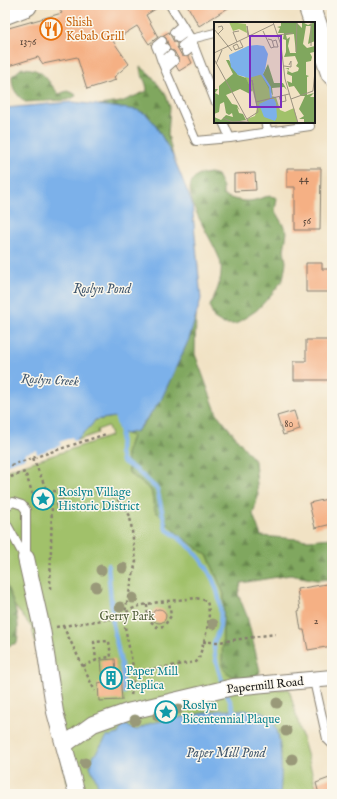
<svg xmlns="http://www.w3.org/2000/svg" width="337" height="799" font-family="'IM FELL English',serif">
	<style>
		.green { fill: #a1c16a; stroke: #5e6e43 }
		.forest { fill: url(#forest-firs); stroke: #4e623d }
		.water { fill: #7cb1ea; stroke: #4c6683 }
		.pier { fill: #f1e2c4 }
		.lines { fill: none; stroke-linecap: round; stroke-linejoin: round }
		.stream { stroke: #7cb1ea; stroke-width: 4.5 }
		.building { fill: #f5b084 }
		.service-casing { stroke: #867f70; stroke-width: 10 }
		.minor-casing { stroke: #867f70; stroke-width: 18 }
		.secondary-casing { stroke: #867f70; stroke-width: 24 }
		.path { stroke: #867f70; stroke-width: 2.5; stroke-dasharray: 3 3; stroke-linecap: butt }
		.service { stroke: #fff; stroke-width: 8 }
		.minor { stroke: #fff; stroke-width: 16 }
		.secondary { stroke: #fff; stroke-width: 22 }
		.tree { fill: #999979 }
		.labels { text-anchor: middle; stroke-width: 3; stroke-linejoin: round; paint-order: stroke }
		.number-label { font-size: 10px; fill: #524136 }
		.food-label { font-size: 12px; fill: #c56008; stroke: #fbf7ec; text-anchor: start }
		.culture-label { font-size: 12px; fill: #0d838f; stroke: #fbf7ec; text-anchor: start }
		.park-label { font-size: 12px; fill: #515e3b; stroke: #fbf7ec }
		.street-label { font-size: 12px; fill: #1c1c1c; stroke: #fbf7ec }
		.water-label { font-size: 13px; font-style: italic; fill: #42586e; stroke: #fbf7ec }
		.inset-river { fill: none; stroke: #7cb1ea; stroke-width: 2 }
		.inset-road { fill: none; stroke: #9c9381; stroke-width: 1 }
		.view { fill: #7b2cbf; fill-opacity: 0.15; stroke: #7b2cbf; stroke-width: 2 }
		.inset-edge { fill: none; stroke: #1c1c1c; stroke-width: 2 }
	</style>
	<defs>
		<pattern id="forest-firs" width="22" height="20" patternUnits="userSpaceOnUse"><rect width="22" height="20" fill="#80a75e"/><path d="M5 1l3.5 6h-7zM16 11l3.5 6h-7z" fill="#68874d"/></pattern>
	</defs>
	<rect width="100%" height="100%" fill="#fbf7ec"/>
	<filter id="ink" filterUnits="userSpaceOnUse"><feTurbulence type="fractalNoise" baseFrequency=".025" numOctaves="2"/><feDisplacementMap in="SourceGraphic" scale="8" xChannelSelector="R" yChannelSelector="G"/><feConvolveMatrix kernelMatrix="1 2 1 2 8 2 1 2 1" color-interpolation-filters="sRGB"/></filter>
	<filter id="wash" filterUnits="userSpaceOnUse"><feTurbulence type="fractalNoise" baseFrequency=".012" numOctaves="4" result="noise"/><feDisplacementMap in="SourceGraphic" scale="16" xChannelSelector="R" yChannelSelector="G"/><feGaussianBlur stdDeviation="0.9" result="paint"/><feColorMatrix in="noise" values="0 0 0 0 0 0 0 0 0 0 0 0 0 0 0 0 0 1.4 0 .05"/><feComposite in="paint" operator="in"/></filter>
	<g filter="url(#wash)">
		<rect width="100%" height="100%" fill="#f1e2c4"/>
		<path class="green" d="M115,417l3,2v8l3,5 11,4 -6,18 3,19 22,17 4,21 24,24 29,21 16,38 -2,71 17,13 9,-1 2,14 39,-2 29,105h-248l-38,-166 -18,-23 -9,-23v-111l106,-35 -3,-10 -11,4 1,3 -23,8c8,-9 13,-10 20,-21z"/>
		<path class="forest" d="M140,66l11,9 15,20 4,12 -2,28 5,21 -19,-33 -12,-11 -43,-7 22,-3 26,-11c0,-10 -7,-15 -7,-25z
			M22,68c24,1 23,11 37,26l8,-3 8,3 1,2 -8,4 -43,2c-10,-9 -13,-13 -13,-26z
			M210,173l7,2 6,12v8c9,4 21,8 32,5 8,-2 13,-6 22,-2l-2,13 12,21 -3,18 2,12 -3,18 -13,16 -13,14 -21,14h-12l-10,-6c-1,-3 -4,-8 -4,-12 1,-3 4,-8 5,-11 4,-9 7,-20 6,-30 -2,-20 -49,-75 -23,-90 3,-1 8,-1 12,-2z
			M196,315l-1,39 22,60 38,47 3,35 -5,18 8,22 48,4 23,-2v41l-15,1 -27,-5 -49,8 -3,11 9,22 13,55 -1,3c-12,6 -32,6 -37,-9l2,-71 -16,-38 -29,-21 -24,-24 -4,-21 -22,-17 -3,-19 6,-18 -6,-2 11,-3 5,-5c25,-36 42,-69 54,-111z
			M5,582c9,21 16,37 12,61l-12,4z"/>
		<path class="water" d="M73,102l64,8 9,4 8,9 19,33 19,47 9,96 -12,40 -28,61 -24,31 -11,3 -5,-2 -3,-4v-9l-3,-2 -20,3c-6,10 -14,15 -22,23l-68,23v-358z
			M221,710c14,1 31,-2 44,3 19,6 17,65 15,81h-179l-3,-4v-5l-8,-19 1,-6 16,-23 11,-3 6,-12 6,6 7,2 14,-7z"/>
		<path class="pier" d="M72,437l2,4 5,-2 -6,6 -68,23v-3l20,-7 -1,-4 12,-4 1,4 24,-9 -1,-3z"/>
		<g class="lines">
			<path class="stream" d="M116,414l5,18 -1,20 2,9 14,9 21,19 9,40c33,20 59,55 54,95 0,8 -7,15 -6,23 2,23 12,44 20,64l-2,5
				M108,565l5,60 9,44 2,23"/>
		</g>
		<g id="blocks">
			<path class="building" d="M67,5h95l-16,10 12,22 -9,7 -12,-18 -24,15 16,23 -15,13 2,3 -29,9 -10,-32 -34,7 -5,-7 -33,10v-38l57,-16 -2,-3z
				M187,5h46l-34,21z
				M169,32l5,10 3,1v4l5,9 7,1 3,6 -13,8 -3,-5 3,-6 -5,-9 -4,-1 -4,-12 -4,-2z
				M287,168h34l-1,62h-25v-43h-8z
				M255,173l1,17 -22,1v-17z
				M306,263h16v6h10v23h-26z
				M306,340h23l1,40h-36v-19h12z
				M294,411l6,19 -17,5 -6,-19z
				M332,498v26l-17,4 -6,-25z
				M332,583v63l-24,4 -4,-20h-3l-3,-19 2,-1 -3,-21z
				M152 616a7 7 0 1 1 14 0a7 7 0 1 1-14 0Z
				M115,659l1,14h4l2,27 -23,1 -1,-18 5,-1 -2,-22z
				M332,777v17h-13l-3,-11z"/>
		</g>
	</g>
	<g filter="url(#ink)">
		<use href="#blocks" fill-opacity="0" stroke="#867f70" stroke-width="1"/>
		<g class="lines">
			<g class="service-casing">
				<path id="service" d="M170,5l21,34 24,62
					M174,32l8,-7
					M178,38l8,-6
					M182,46l9,-7 24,-6
					M186,52l8,-6
					M159,53l-3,-7 6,-5
					M170,55l-8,7 34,79 34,-3
					M162,62l-3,-9 6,-5
					M165,69l9,-8
					M223,122l7,16 38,-6 -3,-10
					M268,132l42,-6 -2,-4
					M5,507l8,-5 9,3 4,5v48
					M5,521l20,37
					M314,681l13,58 5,5"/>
			</g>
			<g class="minor-casing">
				<path id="minor" d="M26,558l16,71 13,83 22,82
					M64,745l29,-21 34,-12 106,-25 99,-9"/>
			</g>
			<g class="secondary-casing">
				<path id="secondary" d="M309,5l23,68
					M5,13l21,-8"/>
			</g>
			<path class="path" d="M33,458l19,45 -2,87
				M5,467l101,-33
				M5,479l20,-7 12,34 15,-3
				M47,491l54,1 15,6 7,7 7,11 6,45 -11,51
				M147,605l1,14 9,8 7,-1 7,-10 -2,-14
				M123,617c7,-16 55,-16 72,-19l7,1 5,3c6,17 -4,40 -8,57l-3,3 -62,10
				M63,626l32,65
				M56,627l67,-10 11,55 -3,24
				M203,642h16l56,-8
				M83,666l19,-8 9,-1 -2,-16 -15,1 2,18"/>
			<use href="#service" class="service"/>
			<use href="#minor" class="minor"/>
			<use href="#secondary" class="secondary"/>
		</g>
		<g class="tree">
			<circle cx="61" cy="504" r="5.5"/>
			<circle cx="123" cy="568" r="5.5"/>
			<circle cx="101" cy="570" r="5.5"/>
			<circle cx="96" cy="587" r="5.5"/>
			<circle cx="133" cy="598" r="5.5"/>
			<circle cx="120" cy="607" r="5.5"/>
			<circle cx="213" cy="624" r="5.5"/>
			<circle cx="277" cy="703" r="5.5"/>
			<circle cx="211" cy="705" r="5.5"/>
			<circle cx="178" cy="709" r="5.5"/>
			<circle cx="158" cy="716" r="5.5"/>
			<circle cx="135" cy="720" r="5.5"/>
			<circle cx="286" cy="731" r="5.5"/>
			<circle cx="292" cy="759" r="5.5"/>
			<circle cx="85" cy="763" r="5.5"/>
		</g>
	</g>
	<defs>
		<g id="restaurant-ring" transform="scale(1.15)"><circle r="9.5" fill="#fbf7ec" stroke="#e8710a" stroke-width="1.5"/><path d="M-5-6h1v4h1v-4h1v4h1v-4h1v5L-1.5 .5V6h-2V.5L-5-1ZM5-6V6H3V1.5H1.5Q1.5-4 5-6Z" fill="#e8710a"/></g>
		<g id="sight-ring" transform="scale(1.15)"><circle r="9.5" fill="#fbf7ec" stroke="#0f9aa8" stroke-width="1.5"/><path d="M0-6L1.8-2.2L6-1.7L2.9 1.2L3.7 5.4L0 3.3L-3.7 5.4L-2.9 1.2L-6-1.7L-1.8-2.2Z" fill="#0f9aa8"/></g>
		<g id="building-ring" transform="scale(1.15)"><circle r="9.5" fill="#fbf7ec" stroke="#0f9aa8" stroke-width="1.5"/><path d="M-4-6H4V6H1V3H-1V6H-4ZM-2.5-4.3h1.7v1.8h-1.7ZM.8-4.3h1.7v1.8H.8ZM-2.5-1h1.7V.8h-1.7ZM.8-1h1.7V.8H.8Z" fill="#0f9aa8"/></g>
	</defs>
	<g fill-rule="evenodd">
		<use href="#restaurant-ring" x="51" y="29"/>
		<use href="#sight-ring" x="43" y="499"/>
		<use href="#building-ring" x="111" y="678"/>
		<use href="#sight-ring" x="166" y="712"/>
	</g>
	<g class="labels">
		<g class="number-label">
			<text x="28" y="45">1376</text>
			<text x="304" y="182">44</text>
			<text x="307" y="224">56</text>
			<text x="289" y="427">80</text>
			<text x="316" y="624">2</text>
		</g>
		<g class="food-label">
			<text x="66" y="26">Shish<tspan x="66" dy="14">Kebab Grill</tspan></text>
		</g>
		<g class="culture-label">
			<text x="58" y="496">Roslyn Village<tspan x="58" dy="14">Historic District</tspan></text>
			<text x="126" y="675">Paper Mill<tspan x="126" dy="14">Replica</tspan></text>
			<text x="182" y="709">Roslyn<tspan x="182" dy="14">Bicentennial Plaque</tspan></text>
		</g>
		<g class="park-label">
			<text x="127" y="620">Gerry Park</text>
		</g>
		<g class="street-label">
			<text transform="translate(265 685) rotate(-6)" y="4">Papermill Road</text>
		</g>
		<g class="water-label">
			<text x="102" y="293">Roslyn Pond</text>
			<text transform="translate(50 379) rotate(3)" y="5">Roslyn Creek</text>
			<text x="226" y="757">Paper Mill Pond</text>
		</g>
	</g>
	<g transform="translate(214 22)">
		<rect width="101" height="101" fill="#f1e2c4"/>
		<path d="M15,0l17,2 1,9 -8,-4 -6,2zM47,51l8,12 2,11 5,1 4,13 5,2 9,-4 4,15h-49l-2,-4 8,-3 2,-8 -4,-16 -8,-15z" fill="#a1c16a"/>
		<path d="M67,0h15l6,6v-6l6,3 7,-3v19l-7,3 3,-18h-5l-3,18 4,4 8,-2 -1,6 -4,1 2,4 -1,4 -5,1v13l3,1 -2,1v18l7,-2 -4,4h5v26h-11v-4h-5l5,-3 -5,-7 6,-13h-4l-7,-10 -5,1 -2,-6 5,2v-7l-5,-2 1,-5 -3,-1h4l-1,3 4,2 6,-2 1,-3 -3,-2 2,-3 -3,-7 -11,1 2,-5v-12l-3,-1 1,-6h-6l2,-5 -3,-1 4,-1zM80,12l2,19h-6l-2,-7 2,-9 -3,2 -1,-4zM12,38h3l9,15 8,3 6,12 -2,4 -10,-5 -14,6 6,9 5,1 3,6 -3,-4 2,6 4,1 3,6 -6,1 3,2h-29v-6l7,3 5,-5 7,2 -1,-4 -3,2 -3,-2 -2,-11 -4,2 -1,8 -5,2v-25h4l-3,4 4,2v-9l14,-12zM54,42l6,19h9l4,7 -3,-3 -12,1 1,8 -11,-20z" fill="#80a75e" fill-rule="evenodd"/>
		<path d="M43,23l7,1 4,8 -3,16 -2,4 -14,4 -11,-3 -7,-8 -2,-12 19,-9zM56,77h4l2,4 1,14 -2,4 -11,-4 -5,-13z" fill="#7cb1ea"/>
		<path class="inset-river" d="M47,51l9,14 1,11"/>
		<path class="inset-road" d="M59,0l8,23 4,34 13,44M4,5l4,-1 1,3 -5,5M0,7l18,22M49,9l8,17 3,-1 -2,-7 -4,-1M64,13l15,-2M34,14l-1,-10 2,11M59,19l3,-1 2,7h-4M23,20l-4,-10 6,-1M97,24v-24M25,26l-2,-4 -4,2 2,4 8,-3 -3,-6M82,30l1,-30M0,31l60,-29M0,37l35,64M2,42l6,-14M70,44l7,1v-6l-2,4M65,74l2,6 5,-1 -1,-6M77,77l22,-8 2,-20M42,80l33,-8M9,96l10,4 15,-1M33,97l11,-7 -6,-32 1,5"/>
		<path class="view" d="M36,14h31v71h-31z"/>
		<rect width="101" height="101" class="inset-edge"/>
	</g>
	<rect width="337" height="799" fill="none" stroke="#fbf7ec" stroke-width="20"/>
</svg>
